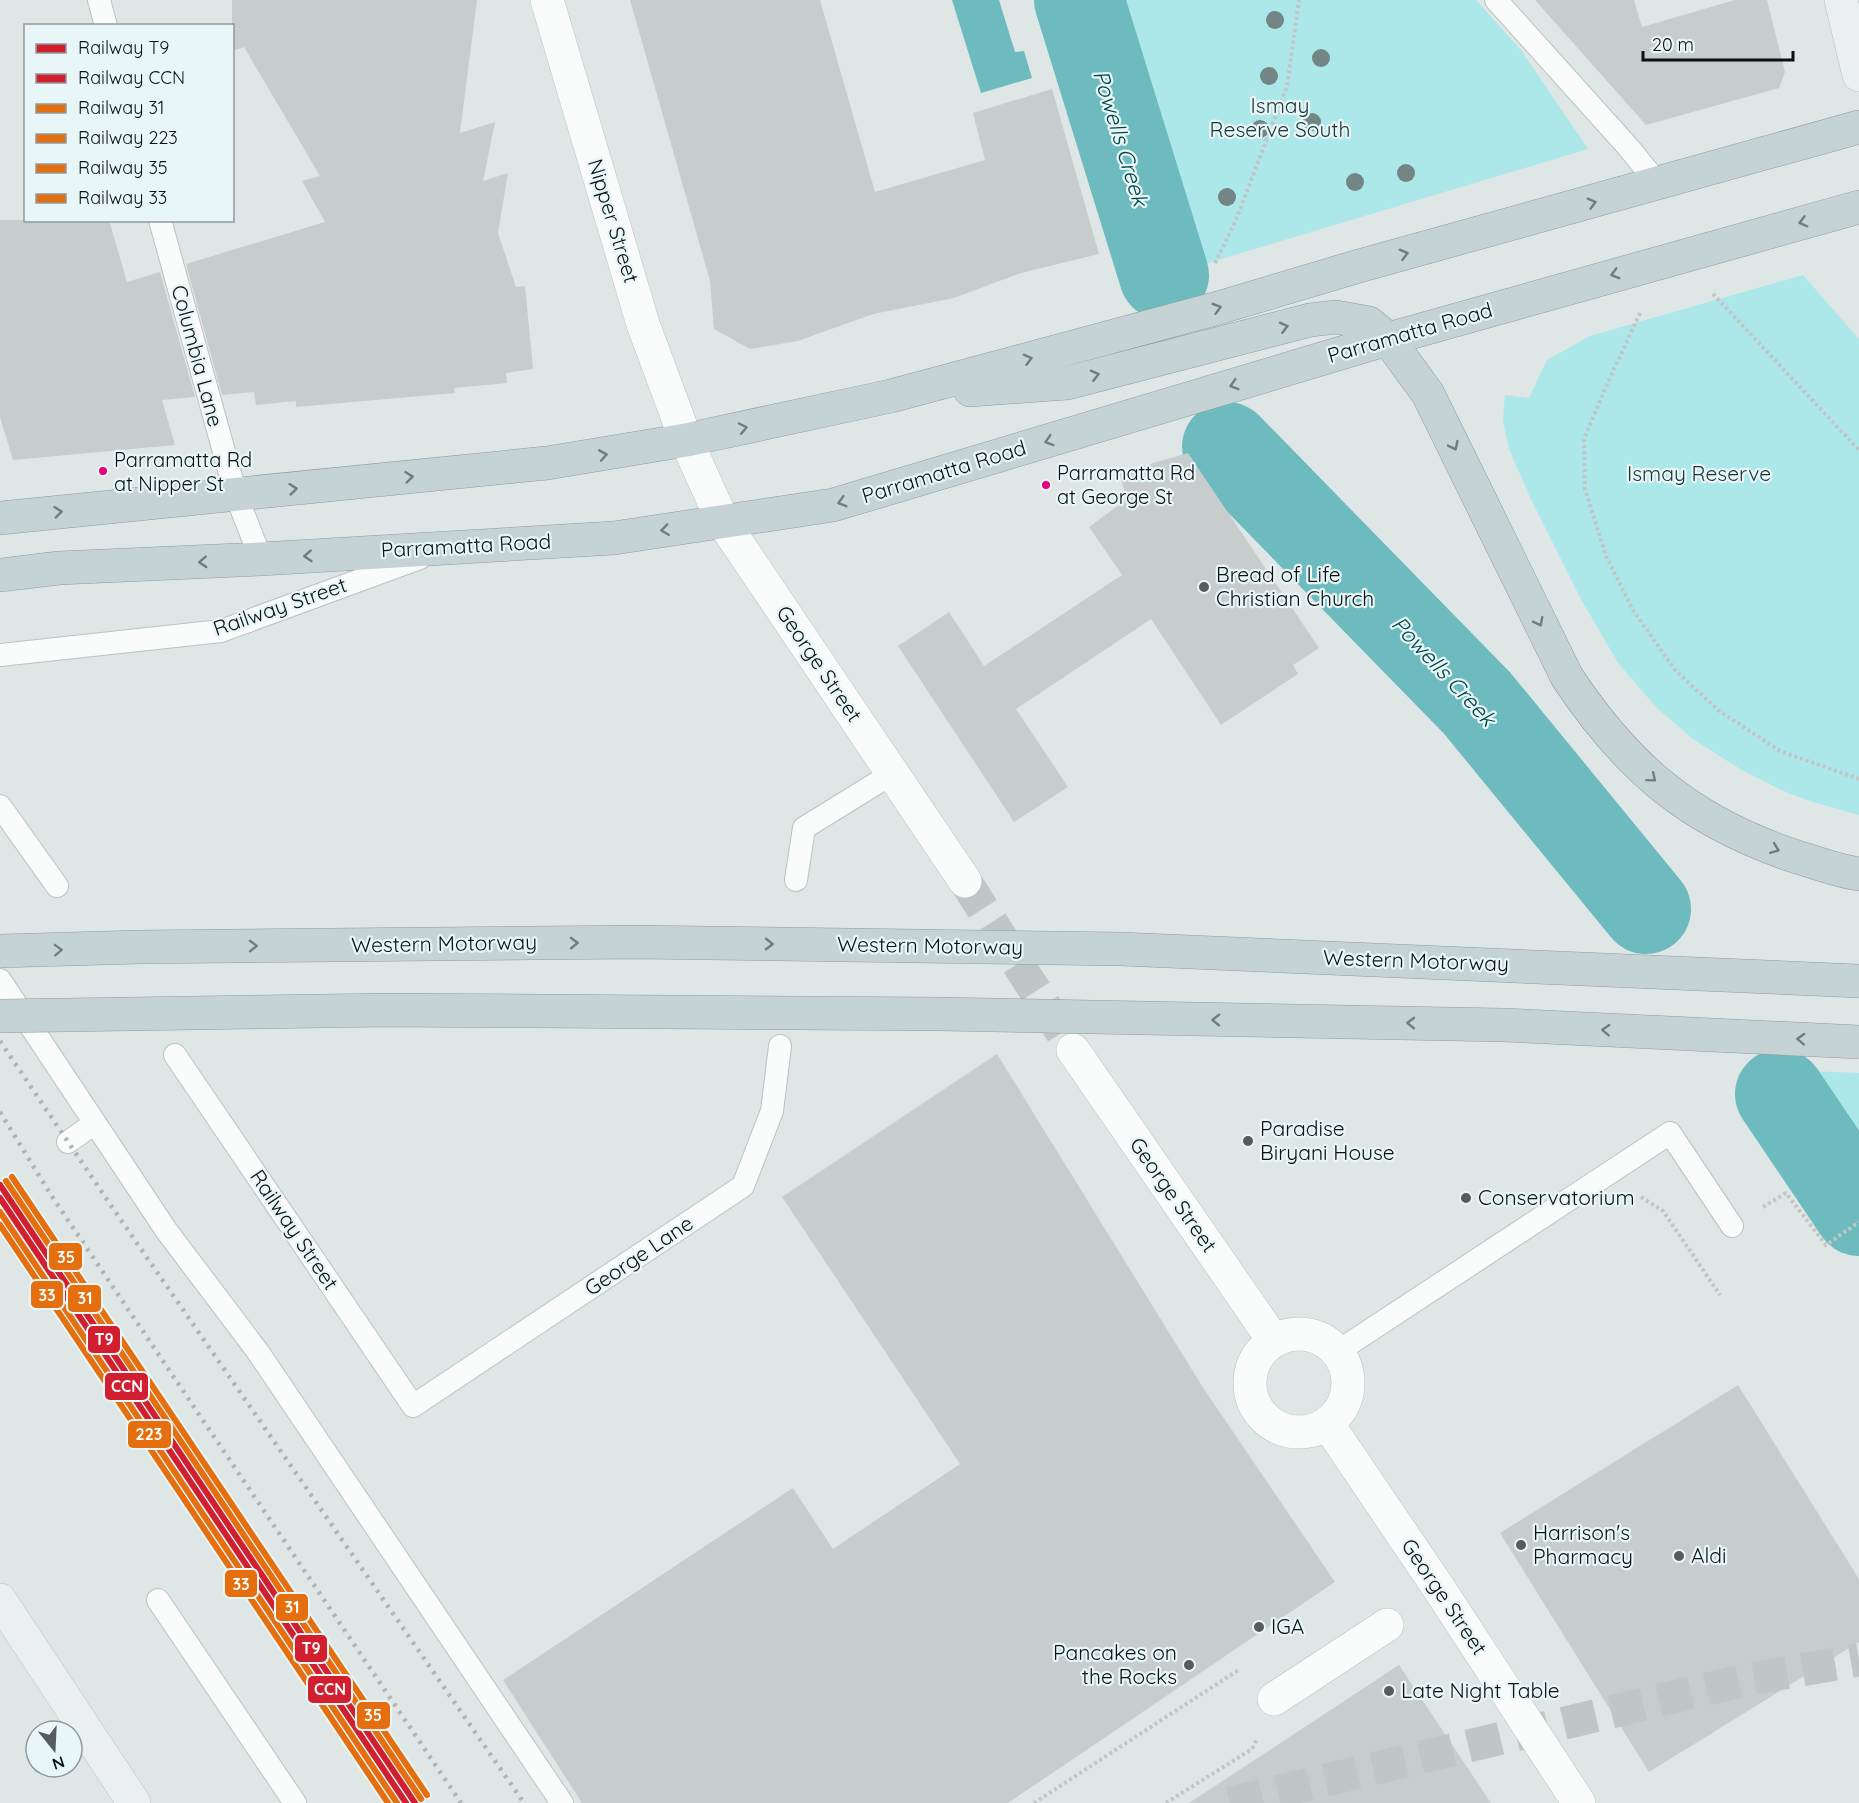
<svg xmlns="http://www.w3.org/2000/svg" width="1859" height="1803" font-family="Quicksand,sans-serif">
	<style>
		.green { fill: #ace7ea }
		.water { fill: #6dbbbf }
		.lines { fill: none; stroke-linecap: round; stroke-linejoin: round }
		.river { stroke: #6dbbbf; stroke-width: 90 }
		.building { fill: #c7cdcd }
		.street-tunnel { stroke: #bec6c6; stroke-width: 33; stroke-dasharray: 33 16; stroke-linecap: butt }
		.highway-tunnel { stroke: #bec6c6; stroke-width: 33; stroke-dasharray: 33 16; stroke-linecap: butt }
		.lane-casing { stroke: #bcc2c2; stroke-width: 24 }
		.street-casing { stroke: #bcc2c2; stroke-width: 34 }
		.secondary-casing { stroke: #bcc2c2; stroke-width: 34 }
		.highway-casing { stroke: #8a9c9d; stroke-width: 34 }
		.path { stroke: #c2c5c5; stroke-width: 4; stroke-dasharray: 3 3; stroke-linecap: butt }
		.lane { stroke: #fafbfb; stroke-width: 22 }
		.street { stroke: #fafbfb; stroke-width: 33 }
		.secondary { stroke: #ebefef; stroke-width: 33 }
		.highway { stroke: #c6d3d4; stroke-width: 33 }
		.rail { stroke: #b2b3b3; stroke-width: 4.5; stroke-dasharray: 3 6; stroke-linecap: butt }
		.highway-bridge-casing { stroke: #8a9c9d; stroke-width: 34; stroke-linecap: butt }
		.highway-bridge { stroke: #c6d3d4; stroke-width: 33 }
		.rail-1-casing { stroke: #e8f6f7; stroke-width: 10 }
		.rail-2-casing { stroke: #e8f6f7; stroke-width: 10 }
		.rail-3-casing { stroke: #e8f6f7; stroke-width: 10 }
		.rail-4-casing { stroke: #e8f6f7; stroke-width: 10 }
		.rail-5-casing { stroke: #e8f6f7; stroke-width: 10 }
		.rail-6-casing { stroke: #e8f6f7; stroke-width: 10 }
		.rail-1 { stroke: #d11f2f; stroke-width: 6 }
		.rail-2 { stroke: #d11f2f; stroke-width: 6 }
		.rail-3 { stroke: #e56e0f; stroke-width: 6 }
		.rail-4 { stroke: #e56e0f; stroke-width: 6 }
		.rail-5 { stroke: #e56e0f; stroke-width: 6 }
		.rail-6 { stroke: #e56e0f; stroke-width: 6 }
		.tree { fill: #738585 }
		.oneway { stroke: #727c7c }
		.bus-dot { fill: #e5007d; stroke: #e8f6f7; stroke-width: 2 }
		.poi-dot { fill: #565c5c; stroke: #e8f6f7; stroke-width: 2 }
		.labels { text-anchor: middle; stroke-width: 4.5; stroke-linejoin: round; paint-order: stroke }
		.bus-label { font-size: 20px; fill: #0c1111; stroke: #e8f6f7; text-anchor: start }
		.park-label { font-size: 21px; fill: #1c3536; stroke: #e8f6f7 }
		.street-label { font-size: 21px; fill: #0c1111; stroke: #e8f6f7 }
		.poi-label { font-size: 21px; fill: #0c1111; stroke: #e8f6f7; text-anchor: start }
		.water-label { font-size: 22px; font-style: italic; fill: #004548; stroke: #e8f6f7 }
		.line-badge { stroke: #e8f6f7; stroke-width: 2 }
		.badge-label { font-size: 16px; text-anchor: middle; font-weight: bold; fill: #fff }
	</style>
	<rect width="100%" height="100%" fill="#dee6e6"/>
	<path class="green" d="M1117,0h359l45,50 67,99 -384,115z
		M1803,275l56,64v476l-46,-13 -30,-11 -43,-22 -47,-30 -36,-31 -39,-45 -37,-64 -51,-102 -21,-48 -6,-29 2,-25 24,3 18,-38 43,-24z
		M1782,1070l77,3v85z"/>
	<path class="water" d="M952,0h47l16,52 9,-1 8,27 -51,15z"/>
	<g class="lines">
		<path class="river" d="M1079,0l85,275
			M1227,447l250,256 169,206
			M1780,1094l79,117"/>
	</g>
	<path class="building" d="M232,0h245l-17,133 35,-11 -12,59 25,-8 -10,60 18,54 9,-1 8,83 -27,4 1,10 -53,5 1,5 -159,14v-6l-40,4 -2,-13 -32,3 -36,-131 139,-42 -23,-41 18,-5 -76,-129 -12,4z
		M630,0h190l55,192 110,-32 -12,-47 79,-24 47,165 -78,19 -67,25 -81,16 -75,27 -48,8 -36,-20 -4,-48z
		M1535,0h99l8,27 93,-27h32l18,72 -6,16 -133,37z
		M0,220h109l18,62 33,-10 35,125 -33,3 13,45 -162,15 -13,-43z
		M1188,453l131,195 -26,17 5,9 -77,51 -70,-106 -135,90 52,78 -54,35 -116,-176 51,-34 35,54 138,-91 -33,-48 38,-28 -8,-26z
		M997,1054l205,332 133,196 -327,221h-426l-79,-123 290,-192 40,61 127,-85 -178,-267z
		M1738,1385l121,194v63l-210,130 -149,-239z
		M1399,1665l92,138h-302z"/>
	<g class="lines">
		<path class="street-tunnel" d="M965,881l108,169"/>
		<path class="highway-tunnel" d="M1230,1803l519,-124 110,-19"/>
		<g class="lane-casing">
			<path id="lane" d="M99,0l7,26
				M1496,0l133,148 29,36
				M160,220l76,275 25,64
				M0,655l221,-24 199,-73
				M0,806l57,80
				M796,880l8,-52 89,-55
				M0,980l166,250 92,122 304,451
				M175,1055l238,351 330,-220 29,-75 8,-65
				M68,1142l27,-19
				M1337,1352l333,-219 62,93
				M158,1600l137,203"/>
		</g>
		<g class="street-casing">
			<path id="street" d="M547,0l96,324 43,116 37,82 242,359
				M1073,1050l201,291
				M1250 1383a49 49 0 1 1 98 0a49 49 0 1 1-98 0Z
				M1327,1423l113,167 139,213
				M1274,1699l113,-74"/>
		</g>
		<g class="secondary-casing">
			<path id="secondary" d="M1841,0l18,75
				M0,1600l134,203"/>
		</g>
		<g class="highway-casing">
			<path id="highway" d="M970,390l97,-7 243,-63 26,-3 33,6 19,16 40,55 139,283c61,92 124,145 230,180 20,6 41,14 62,17
				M0,518l547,-55 139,-23 205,-44 327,-88 141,-42 500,-139
				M0,575l59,-7 202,-9 353,-21 219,-33 555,-166 471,-132"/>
		</g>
		<path class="path" d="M1215,263l21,-43 51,-134 12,-86
			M1713,294l146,156
			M1640,313l-36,78 -20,48 1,50 21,67 27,54 42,60 43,40 62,41 79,28
			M1641,1197l22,14 57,84
			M1763,1207l23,-14 40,52 33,-23
			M1034,1803l206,-134
			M1166,1803l86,-54 5,-10"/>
		<use href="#lane" class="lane"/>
		<use href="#street" class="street"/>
		<use href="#secondary" class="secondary"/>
		<use href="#highway" class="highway"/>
		<path class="rail" d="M0,1041l112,166 412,596
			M0,1112l51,83 410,608"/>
		<g class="highway-bridge-casing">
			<path id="highway-bridge" d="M0,951l139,-4 497,-5 485,7 738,32
				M0,1016l389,-6 553,4 561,11 356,17"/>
		</g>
		<use href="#highway-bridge" class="highway-bridge"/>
		<g class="rail-1-casing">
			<path id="rail-1" d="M0,1185l415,618"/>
		</g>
		<g class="rail-2-casing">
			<path id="rail-2" d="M0,1198l406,605"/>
		</g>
		<g class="rail-3-casing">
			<path id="rail-3" d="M6,1181l415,618"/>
		</g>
		<g class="rail-4-casing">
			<path id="rail-4" d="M0,1212l397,591"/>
		</g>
		<g class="rail-5-casing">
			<path id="rail-5" d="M12,1177l415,618"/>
		</g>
		<g class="rail-6-casing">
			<path id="rail-6" d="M0,1225l388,578"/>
		</g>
		<use href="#rail-1" class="rail-1"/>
		<use href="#rail-2" class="rail-2"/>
		<use href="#rail-3" class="rail-3"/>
		<use href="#rail-4" class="rail-4"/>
		<use href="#rail-5" class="rail-5"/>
		<use href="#rail-6" class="rail-6"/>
	</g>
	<g class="tree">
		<circle cx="1275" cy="20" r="9"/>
		<circle cx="1321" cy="58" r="9"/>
		<circle cx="1269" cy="76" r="9"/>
		<circle cx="1312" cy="122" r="9"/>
		<circle cx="1260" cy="129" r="9"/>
		<circle cx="1406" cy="173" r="9"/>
		<circle cx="1355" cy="182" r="9"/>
		<circle cx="1227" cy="197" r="9"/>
	</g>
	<defs><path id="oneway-chevron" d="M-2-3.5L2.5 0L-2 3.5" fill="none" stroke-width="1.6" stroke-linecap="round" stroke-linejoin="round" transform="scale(1.5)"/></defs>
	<g class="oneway">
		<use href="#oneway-chevron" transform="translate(1592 203) rotate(-15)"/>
		<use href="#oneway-chevron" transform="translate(1803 222) rotate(165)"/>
		<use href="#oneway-chevron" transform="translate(1404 254) rotate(-15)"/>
		<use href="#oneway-chevron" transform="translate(1615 274) rotate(164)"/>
		<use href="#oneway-chevron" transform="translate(1217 308) rotate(-16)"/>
		<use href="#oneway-chevron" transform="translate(1284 327) rotate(-14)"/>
		<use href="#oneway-chevron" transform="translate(1028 359) rotate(-15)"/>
		<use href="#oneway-chevron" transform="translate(1095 375) rotate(-14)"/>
		<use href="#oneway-chevron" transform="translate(1234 385) rotate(163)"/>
		<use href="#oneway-chevron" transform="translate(743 428) rotate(-12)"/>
		<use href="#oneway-chevron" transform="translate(1049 441) rotate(163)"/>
		<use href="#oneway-chevron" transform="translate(1454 446) rotate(64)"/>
		<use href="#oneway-chevron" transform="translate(603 455) rotate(-10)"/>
		<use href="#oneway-chevron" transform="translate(409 477) rotate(-6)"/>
		<use href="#oneway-chevron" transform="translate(293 489) rotate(-6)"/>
		<use href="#oneway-chevron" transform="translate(842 502) rotate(164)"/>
		<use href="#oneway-chevron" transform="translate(58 512) rotate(-6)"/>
		<use href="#oneway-chevron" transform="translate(665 530) rotate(172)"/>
		<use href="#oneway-chevron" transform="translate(308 556) rotate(176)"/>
		<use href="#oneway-chevron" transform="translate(203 562) rotate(177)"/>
		<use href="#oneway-chevron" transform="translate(1539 622) rotate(63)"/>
		<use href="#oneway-chevron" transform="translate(1652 778) rotate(40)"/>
		<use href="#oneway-chevron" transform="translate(1775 849) rotate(21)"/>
		<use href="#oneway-chevron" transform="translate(574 943) rotate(-1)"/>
		<use href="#oneway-chevron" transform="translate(769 944) rotate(1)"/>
		<use href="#oneway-chevron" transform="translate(253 946) rotate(-1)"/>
		<use href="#oneway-chevron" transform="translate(58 950) rotate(-2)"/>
		<use href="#oneway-chevron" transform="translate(1216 1020) rotate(-179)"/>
		<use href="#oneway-chevron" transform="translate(1411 1023) rotate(-179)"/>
		<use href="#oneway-chevron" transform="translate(1606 1030) rotate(-177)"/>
		<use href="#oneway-chevron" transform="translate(1801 1039) rotate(-177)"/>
	</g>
	<g class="bus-dot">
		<circle cx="103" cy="471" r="5"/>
		<circle cx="1046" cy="485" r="5"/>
	</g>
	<g class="poi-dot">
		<circle cx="1204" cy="587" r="6"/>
		<circle cx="1248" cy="1141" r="6"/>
		<circle cx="1466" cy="1198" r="6"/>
		<circle cx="1521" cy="1545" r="6"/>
		<circle cx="1679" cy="1556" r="6"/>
		<circle cx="1259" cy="1627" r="6"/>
		<circle cx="1189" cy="1665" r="6"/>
		<circle cx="1389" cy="1691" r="6"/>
	</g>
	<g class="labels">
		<g class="bus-label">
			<text x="114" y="467">Parramatta Rd<tspan x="114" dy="24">at Nipper St</tspan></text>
			<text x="1057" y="480">Parramatta Rd<tspan x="1057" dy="24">at George St</tspan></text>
		</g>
		<g class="park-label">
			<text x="1280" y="113">Ismay<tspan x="1280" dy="24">Reserve South</tspan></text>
			<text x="1699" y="481">Ismay Reserve</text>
		</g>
		<g class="street-label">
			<text transform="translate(613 221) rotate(73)" y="7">Nipper Street</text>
			<text transform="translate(1410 333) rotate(-16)" y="7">Parramatta Road</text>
			<text transform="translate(197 356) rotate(75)" y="7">Columbia Lane</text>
			<text transform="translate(944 472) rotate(-17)" y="7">Parramatta Road</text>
			<text transform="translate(466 546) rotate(-3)" y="7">Parramatta Road</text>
			<text transform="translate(280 607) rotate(-19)" y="7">Railway Street</text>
			<text transform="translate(819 664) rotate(56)" y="7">George Street</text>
			<text transform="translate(444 944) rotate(-1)" y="7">Western Motorway</text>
			<text transform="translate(930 946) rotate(1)" y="7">Western Motorway</text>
			<text transform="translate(1416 961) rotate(2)" y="7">Western Motorway</text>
			<text transform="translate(1173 1195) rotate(55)" y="7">George Street</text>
			<text transform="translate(294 1230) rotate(56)" y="7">Railway Street</text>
			<text transform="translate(639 1256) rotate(-34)" y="7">George Lane</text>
			<text transform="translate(1444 1597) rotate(56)" y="7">George Street</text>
		</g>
		<g class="poi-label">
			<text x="1216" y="582">Bread of Life<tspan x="1216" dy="24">Christian Church</tspan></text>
			<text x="1260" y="1136">Paradise<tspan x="1260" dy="24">Biryani House</tspan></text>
			<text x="1478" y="1205">Conservatorium</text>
			<text x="1533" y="1540">Harrison's<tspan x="1533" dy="24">Pharmacy</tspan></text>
			<text x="1691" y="1563">Aldi</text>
			<text x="1271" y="1634">IGA</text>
			<text x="1177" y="1660" text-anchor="end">Pancakes on<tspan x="1177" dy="24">the Rocks</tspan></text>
			<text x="1401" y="1698">Late Night Table</text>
		</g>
		<g class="water-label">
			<text transform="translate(1121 138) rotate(73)" y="8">Powells Creek</text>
			<text transform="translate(1444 671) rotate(47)" y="8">Powells Creek</text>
		</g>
	</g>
	<g class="line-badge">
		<rect x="48" y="1242" width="35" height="29" rx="6" fill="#e56e0f"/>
		<rect x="30" y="1280" width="34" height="29" rx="6" fill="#e56e0f"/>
		<rect x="67" y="1284" width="35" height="29" rx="6" fill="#e56e0f"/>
		<rect x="87" y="1325" width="34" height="29" rx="6" fill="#d11f2f"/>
		<rect x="104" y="1372" width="45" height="29" rx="6" fill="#d11f2f"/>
		<rect x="127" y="1420" width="45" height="29" rx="6" fill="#e56e0f"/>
		<rect x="224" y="1569" width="34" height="29" rx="6" fill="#e56e0f"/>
		<rect x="275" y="1593" width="34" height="29" rx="6" fill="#e56e0f"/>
		<rect x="294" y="1634" width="34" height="29" rx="6" fill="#d11f2f"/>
		<rect x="307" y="1675" width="45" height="29" rx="6" fill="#d11f2f"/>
		<rect x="356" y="1701" width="35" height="29" rx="6" fill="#e56e0f"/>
	</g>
	<g class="badge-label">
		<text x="66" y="1263">35</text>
		<text x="47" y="1301">33</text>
		<text x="85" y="1304">31</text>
		<text x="104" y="1345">T9</text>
		<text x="127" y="1392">CCN</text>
		<text x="149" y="1440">223</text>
		<text x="241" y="1590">33</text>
		<text x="292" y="1613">31</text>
		<text x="311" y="1654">T9</text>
		<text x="330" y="1695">CCN</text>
		<text x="373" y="1721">35</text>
	</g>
	<rect x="24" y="24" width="210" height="198" fill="#e8f6f7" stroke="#909a9b" stroke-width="1.5"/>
	<rect x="36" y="44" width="30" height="9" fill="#d11f2f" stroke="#909a9b" stroke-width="1.5"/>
	<text x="78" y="54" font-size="18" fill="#0c1111">Railway T9</text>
	<rect x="36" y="74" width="30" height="9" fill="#d11f2f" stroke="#909a9b" stroke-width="1.5"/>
	<text x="78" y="84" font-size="18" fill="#0c1111">Railway CCN</text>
	<rect x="36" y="104" width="30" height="9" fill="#e56e0f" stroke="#909a9b" stroke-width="1.5"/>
	<text x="78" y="114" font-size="18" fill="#0c1111">Railway 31</text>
	<rect x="36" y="134" width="30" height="9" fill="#e56e0f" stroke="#909a9b" stroke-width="1.5"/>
	<text x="78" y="144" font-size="18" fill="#0c1111">Railway 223</text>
	<rect x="36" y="164" width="30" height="9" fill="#e56e0f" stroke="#909a9b" stroke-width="1.5"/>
	<text x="78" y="174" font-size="18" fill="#0c1111">Railway 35</text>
	<rect x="36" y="194" width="30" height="9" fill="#e56e0f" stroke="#909a9b" stroke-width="1.5"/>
	<text x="78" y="204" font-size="18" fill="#0c1111">Railway 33</text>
	<g transform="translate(54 1749) rotate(162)"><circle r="28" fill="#e8f6f7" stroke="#909a9b" stroke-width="1.5"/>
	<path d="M0-4.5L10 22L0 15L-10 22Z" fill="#565c5c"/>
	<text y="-9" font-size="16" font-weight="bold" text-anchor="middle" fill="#0c1111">N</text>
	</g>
	<path d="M1643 51v9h150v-9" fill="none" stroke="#0c1111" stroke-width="3"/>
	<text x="1652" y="51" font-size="18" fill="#0c1111" stroke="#e8f6f7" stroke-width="4.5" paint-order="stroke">20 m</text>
</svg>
